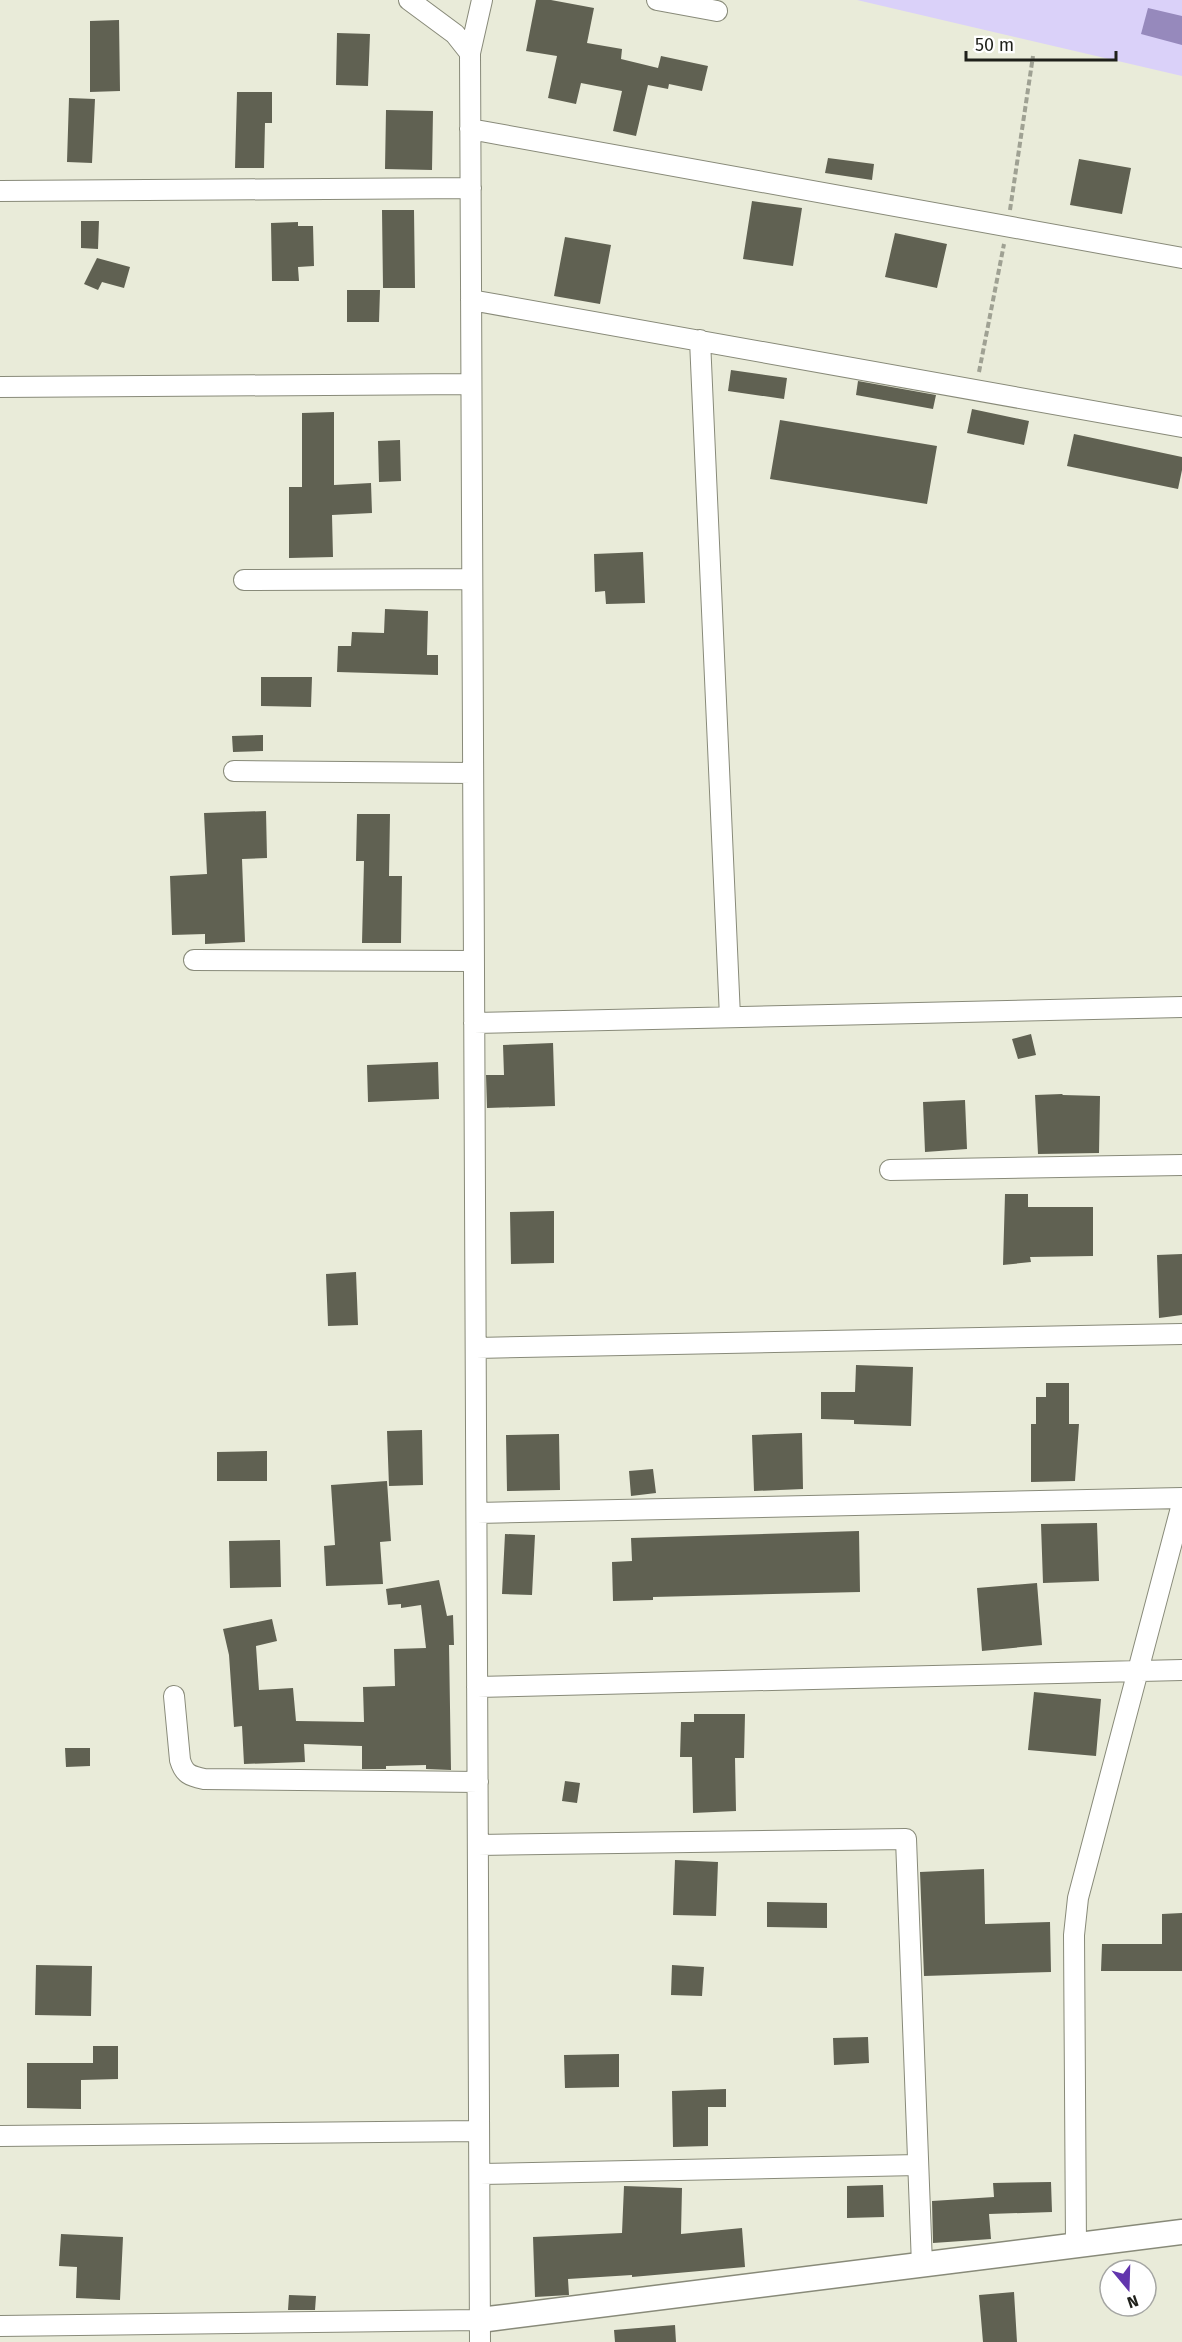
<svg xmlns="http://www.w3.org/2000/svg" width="1182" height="2342" font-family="'Fira Sans',sans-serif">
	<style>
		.green { fill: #dad1f9 }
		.water { fill: #9689bc }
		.building { fill: #606152 }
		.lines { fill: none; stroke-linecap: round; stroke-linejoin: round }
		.minor-casing { stroke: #888a79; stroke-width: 22 }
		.tertiary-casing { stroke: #888a79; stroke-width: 27 }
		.path { stroke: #9fa193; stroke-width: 4; stroke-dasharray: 6 3; stroke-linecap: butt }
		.minor { stroke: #fff; stroke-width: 20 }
		.tertiary { stroke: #fff; stroke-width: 24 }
	</style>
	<rect width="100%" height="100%" fill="#e9ebd9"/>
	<path class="green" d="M857,0h325v76z"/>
	<path class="water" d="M1148,8l34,8v29l-41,-11z"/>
	<path class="building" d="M536,0h15l43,8 -7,35 35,6 -1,10 37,9 3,-12 47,10 -6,25 -33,-7 -1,5 -20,-4 -12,51 -23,-5 9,-40 -41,-8 -5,21 -28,-6 9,-42 -31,-5z
		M119,20l1,71 -30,1v-71z
		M337,33l33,1 -2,52 -32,-1z
		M237,92h35v31h-7l-1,45h-29z
		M69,98l26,1 -3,64 -25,-1z
		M386,110l47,1 -1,59 -47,-1z
		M828,158l46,6 -2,16 -47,-7z
		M1079,159l52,9 -9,46 -52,-9z
		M752,201l50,7 -9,58 -50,-7z
		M382,210h32l1,78h-32z
		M81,221h18l-1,28 -17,-1z
		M298,222v4h15l1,40 -16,1 1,14h-27l-1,-58z
		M895,233l52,11 -10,44 -52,-11z
		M565,237l46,8 -11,59 -46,-8z
		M97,258l33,9 -6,21 -22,-6 -4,8 -14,-6z
		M347,290h33l-1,32h-32z
		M731,370l56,8 -3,21 -56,-8z
		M858,381l78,14 -3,14 -77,-14z
		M972,409l57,12 -5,24 -57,-12z
		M334,412v73l37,-2 1,30 -40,2 1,42 -44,1v-71h13v-74z
		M780,420l157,26 -10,58 -157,-25z
		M1074,434l108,23v13l-4,19 -111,-23z
		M400,440l1,41 -22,1 -1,-41z
		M643,552l2,51 -39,1 -1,-13 -10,1 -1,-38z
		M385,609l43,2 -1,44h11v20l-101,-3 1,-26h13l1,-14 32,1z
		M261,677h51l-1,30 -50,-1z
		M263,735v16l-30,1 -1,-16z
		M266,811l1,47 -25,1 3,83 -40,2v-10l-33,1 -2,-59 37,-2 -3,-61z
		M357,814h33l-1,62h13l-1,67h-39l2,-82h-8z
		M1031,1034l5,21 -18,4 -6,-20z
		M553,1043l2,63 -68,2 -1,-33h18l-1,-30z
		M438,1062l1,37 -71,3 -1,-37z
		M1062,1094l1,1 37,1 -1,57 -61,1 -3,-59z
		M965,1100l2,49 -42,3 -2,-50z
		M1005,1194h23v13h65v49l-63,1 1,5 -28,3z
		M554,1211v52l-43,1 -1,-52z
		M1182,1254v61l-23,3 -2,-63z
		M356,1272l2,53 -30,1 -2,-52z
		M856,1365l57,2 -2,59 -57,-2v-4l-33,-1v-27h34z
		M1046,1383h23v41h10l-4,57 -44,1v-58h5v-27h10z
		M422,1430l1,55 -34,1 -2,-55z
		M802,1433l1,56 -49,2 -2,-56z
		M559,1434l1,56 -53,1 -1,-56z
		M267,1451v30h-50v-29z
		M653,1469l3,24 -25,3 -2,-25z
		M387,1481l4,60 -11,1 3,42 -57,2 -2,-40 11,-1 -4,-60z
		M1097,1523l2,58 -56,2 -2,-59z
		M859,1531l1,61 -207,5v3l-40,1 -1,-39 20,-1 -1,-23z
		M505,1534l30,1 -3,60 -30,-1z
		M280,1540l1,47 -51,1 -1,-47z
		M439,1580l8,36 6,-1 1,30h-5l2,125 -25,-1v-4l-40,1v3h-24v-23l-58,-2 1,18 -61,2 -2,-38 -8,1 -5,-72 -6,-26 49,-10 5,22 -21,5 3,44 34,-2 3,33 68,1 -1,-35 32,-1 -1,-37 32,-1 -5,-43 -20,3v-4l-13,1 -2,-16z
		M1037,1583l5,62 -60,6 -5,-63z
		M1034,1692l67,7 -5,57 -68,-6z
		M694,1714h51l-1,44h-9l1,53 -43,2 -1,-56h-12l1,-35h13z
		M65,1748h25v18l-24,1z
		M565,1781l15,2 -3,20 -15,-2z
		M675,1860l43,2 -2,54 -43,-1z
		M984,1869l1,55 65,-2 1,50 -127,4 -4,-104z
		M767,1902l60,1v25l-60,-1z
		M1182,1913v58h-81l1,-27h60v-30z
		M36,1965l56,1 -1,50 -56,-1z
		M672,1965l32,2 -2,29 -31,-1z
		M868,2037l1,26 -35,2 -1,-27z
		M93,2046h25v33l-37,1v29l-54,-1v-45h66z
		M619,2054v33l-54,1 -1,-33z
		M726,2089v18h-18v39l-35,1 -1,-56z
		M1051,2182l1,30 -63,2 2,25 -58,4 -1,-42 62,-4 -1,-14z
		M883,2185l1,32 -37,1v-32z
		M624,2186l58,2 -1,46 61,-6 3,39 -113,10v-2l-64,4 1,16 -34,2 -2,-60 89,-4z
		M61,2234l62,3 -3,63 -44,-2 1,-31 -18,-1z
		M1014,2292l3,50h-34l-4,-47z
		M289,2295l27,1 -1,14h-27z
		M675,2325l1,17h-61l-1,-12z"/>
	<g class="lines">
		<g class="minor-casing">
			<path id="minor" d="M409,0l46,34 15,19
				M657,0l60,11
				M470,129l712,129
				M0,191l471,-3
				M471,300l711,127
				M700,340l30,677
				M0,387l471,-3
				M244,580l228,-1
				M234,771l239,2
				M194,960l280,1
				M474,1023l708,-16
				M890,1170l292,-5
				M476,1348l706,-14
				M477,1513l705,-15
				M477,1687l705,-17
				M174,1696l6,64c4,14 10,16 24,19l274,3
				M478,1845l428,-6 16,426
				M0,2136l479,-5
				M480,2174l438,-9
				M1076,2245l-2,-310 4,-37 104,-394
				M0,2326l480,-6
				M480,2342l-10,-2289 12,-53"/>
		</g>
		<g class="tertiary-casing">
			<path id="tertiary" d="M480,2320l702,-88"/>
		</g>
		<path class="path" d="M1010,210l23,-154
			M979,372l25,-128"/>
		<use href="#minor" class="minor"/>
		<use href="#tertiary" class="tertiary"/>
	</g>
	<g transform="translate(1128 2288) rotate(161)"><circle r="28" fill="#ffffff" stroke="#a5a6a3" stroke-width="1.5"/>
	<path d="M0-4.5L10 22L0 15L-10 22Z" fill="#6235ad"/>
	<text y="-9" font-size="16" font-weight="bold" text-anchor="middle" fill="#1f201a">N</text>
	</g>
	<path d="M966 51v9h150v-9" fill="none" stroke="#1f201a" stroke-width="3"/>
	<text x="975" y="51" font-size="18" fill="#1f201a" stroke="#ffffff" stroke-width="4.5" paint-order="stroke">50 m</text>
</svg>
